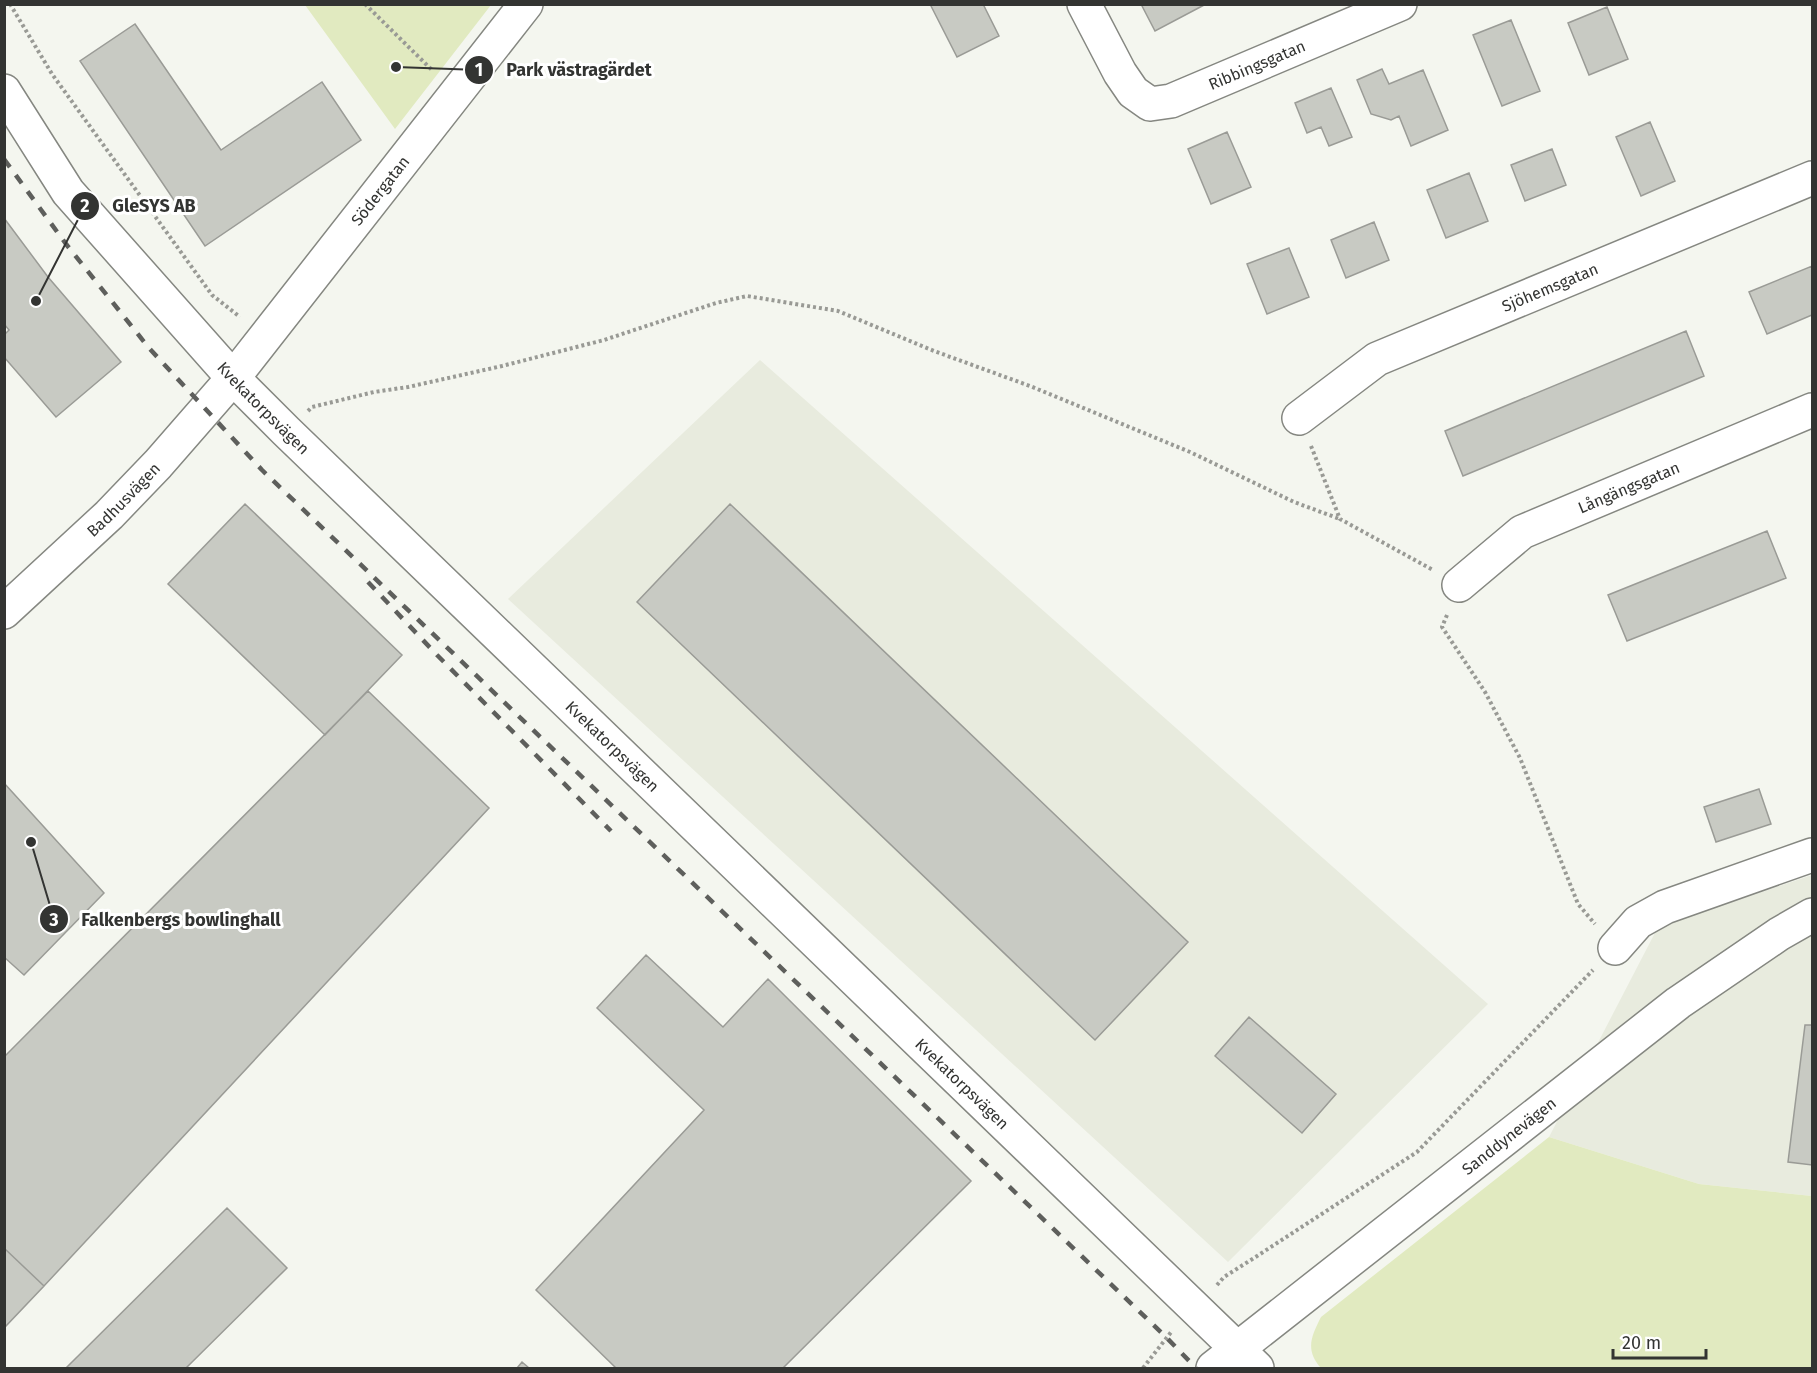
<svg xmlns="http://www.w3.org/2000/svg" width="1817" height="1373" font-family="'Fira Sans',sans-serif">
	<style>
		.built { fill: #e8ebde }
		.green { fill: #e1eac0 }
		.building { fill: #c8cac3; stroke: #9a9b96; stroke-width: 1.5 }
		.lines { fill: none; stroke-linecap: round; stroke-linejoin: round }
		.minor-casing { stroke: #858781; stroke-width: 36 }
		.path { stroke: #999a95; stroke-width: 4; stroke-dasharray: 3 3; stroke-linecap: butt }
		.minor { stroke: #fff; stroke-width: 33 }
		.rail { stroke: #5e5f5c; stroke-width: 4.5; stroke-dasharray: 10 10; stroke-linecap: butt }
		.labels { text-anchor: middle; stroke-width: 6; stroke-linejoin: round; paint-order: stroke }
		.street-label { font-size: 16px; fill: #333432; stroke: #fff }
		.leader { fill: none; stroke: #333432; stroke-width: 2 }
		.callout-dot { fill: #333432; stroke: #fff; stroke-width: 2 }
		.mark-label { font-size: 18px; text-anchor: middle; font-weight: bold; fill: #fff }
		.callout-label { font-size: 18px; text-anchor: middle; font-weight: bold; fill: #333432; stroke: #fff; stroke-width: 6; stroke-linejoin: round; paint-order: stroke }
	</style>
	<rect width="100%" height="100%" fill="#f4f6ef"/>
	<path class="built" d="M760,360l728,644 -260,258 -720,-663z
		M1812,875v321l-113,-12 -150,-47 109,-210z"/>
	<path class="green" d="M305,5h186l-96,124z
		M1549,1137l150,47 113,12v172h-491c-16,-18 -10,-31 0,-51z"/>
	<path class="building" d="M930,4h53l16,32 -42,21z
		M1141,4h65l-51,27z
		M1607,7l21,52 -39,16 -21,-52z
		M1511,20l29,71 -38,15 -29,-71z
		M135,24l86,126 101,-68 39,58 -156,106 -125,-185z
		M1382,69l7,15 34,-14 25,60 -37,16 -12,-30 -8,4 -20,-6 -14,-34z
		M1331,88l21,49 -23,9 -8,-19 -14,6 -12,-30z
		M1650,122l25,59 -34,15 -25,-59z
		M1227,132l24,55 -40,17 -23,-55z
		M1552,149l14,36 -41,16 -14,-36z
		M1469,173l19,48 -42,17 -19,-48z
		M4,218l44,59 73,85 -65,55 -52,-60v-22l5,-5 -5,-6z
		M1374,222l15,38 -43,18 -15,-38z
		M1289,248l20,49 -42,17 -20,-50z
		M1812,266v49l-45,19 -18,-42z
		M1686,331l18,45 -241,100 -18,-45z
		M245,504l157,151 -77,80 -157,-151z
		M730,504l458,438 -93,98 -458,-438z
		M1767,531l19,47 -159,63 -19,-46z
		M368,691l121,117 -445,478 -40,-38v-191z
		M4,783l100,110 -80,82 -20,-18z
		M1759,789l12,35 -55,18 -12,-35z
		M646,955l77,72 45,-48 203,202 -188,187h-167l-80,-78 168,-180 -107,-102z
		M1249,1017l87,77 -34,39 -87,-77z
		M1805,1025h7v140l-24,-3z
		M227,1208l60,60 -101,100h-120z
		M4,1248l40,38 -40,42z
		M522,1362l7,6h-12z"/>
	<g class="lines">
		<g class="minor-casing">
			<g id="minor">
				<path id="s1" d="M1084,4l36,69 13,19 17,12 21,-3 229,-97"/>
				<path id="s2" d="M4,91l64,101 165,186 53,53 971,937"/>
				<path id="s3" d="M1299,418l78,-59 435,-181"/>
				<path id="s4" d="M1459,585l63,-53 290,-122"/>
				<path id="s5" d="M4,612l105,-97 49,-51 75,-86 293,-374"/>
				<path d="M1615,948l23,-26 27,-15 147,-52"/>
				<path id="s6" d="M1213,1368l465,-365 101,-69 33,-19"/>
			</g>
		</g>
		<path class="path" d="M10,4l42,70 160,221 28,22
			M365,4l68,67
			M308,411l4,-4 62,-15 34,-5 94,-21 102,-26 112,-37 31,-7 91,15 96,40 96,35 160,66 104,50 46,17
			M1311,446l29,73 93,51
			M1447,615l-5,12 43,65 35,66 58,146 17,20
			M1217,1285l7,-8 30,-19 163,-106 176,-182
			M1143,1368l29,-37"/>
		<use href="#minor" class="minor"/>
		<path class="rail" d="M4,159l62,85 83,104 113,122 904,867 30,31
			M368,582l69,73 174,176"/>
	</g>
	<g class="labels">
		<g class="street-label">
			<text dy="6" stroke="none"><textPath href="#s1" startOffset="236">Ribbingsgatan</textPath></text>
			<text dy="6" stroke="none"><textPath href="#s5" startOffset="566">Södergatan</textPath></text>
			<text dy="6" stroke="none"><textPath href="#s3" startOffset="285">Sjöhemsgatan</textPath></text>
			<text dy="6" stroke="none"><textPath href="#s2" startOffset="411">Kvekatorpsvägen</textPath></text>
			<text dy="6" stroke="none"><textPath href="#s4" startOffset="198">Långängsgatan</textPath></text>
			<text dy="6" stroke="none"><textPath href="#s5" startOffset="164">Badhusvägen</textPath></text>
			<text dy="6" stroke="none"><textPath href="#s2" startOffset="897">Kvekatorpsvägen</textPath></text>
			<text dy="6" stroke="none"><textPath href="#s2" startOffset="1383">Kvekatorpsvägen</textPath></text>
			<text dy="6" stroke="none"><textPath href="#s6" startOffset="376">Sanddynevägen</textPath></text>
		</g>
	</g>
	<path class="leader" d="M396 67L479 70M36 301L85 206M31 842L54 919"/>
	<g class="callout-dot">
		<circle cx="396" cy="67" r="6"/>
		<circle cx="36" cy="301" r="6"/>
		<circle cx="31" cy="842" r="6"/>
		<circle cx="479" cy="70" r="15"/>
		<circle cx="85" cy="206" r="15"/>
		<circle cx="54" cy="919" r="15"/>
	</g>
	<g class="mark-label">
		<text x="479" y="76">1</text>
		<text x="85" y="212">2</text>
		<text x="54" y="926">3</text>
	</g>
	<g class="callout-label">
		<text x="579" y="76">Park västragärdet</text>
		<text x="154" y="212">GleSYS AB</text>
		<text x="181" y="926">Falkenbergs bowlinghall</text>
	</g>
	<rect width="1817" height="1373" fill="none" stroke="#333432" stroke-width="12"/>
	<path d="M1613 1349v9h93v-9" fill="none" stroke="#333432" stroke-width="3"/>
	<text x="1622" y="1349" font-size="18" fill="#333432" stroke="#ffffff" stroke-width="4.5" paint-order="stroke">20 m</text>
</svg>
